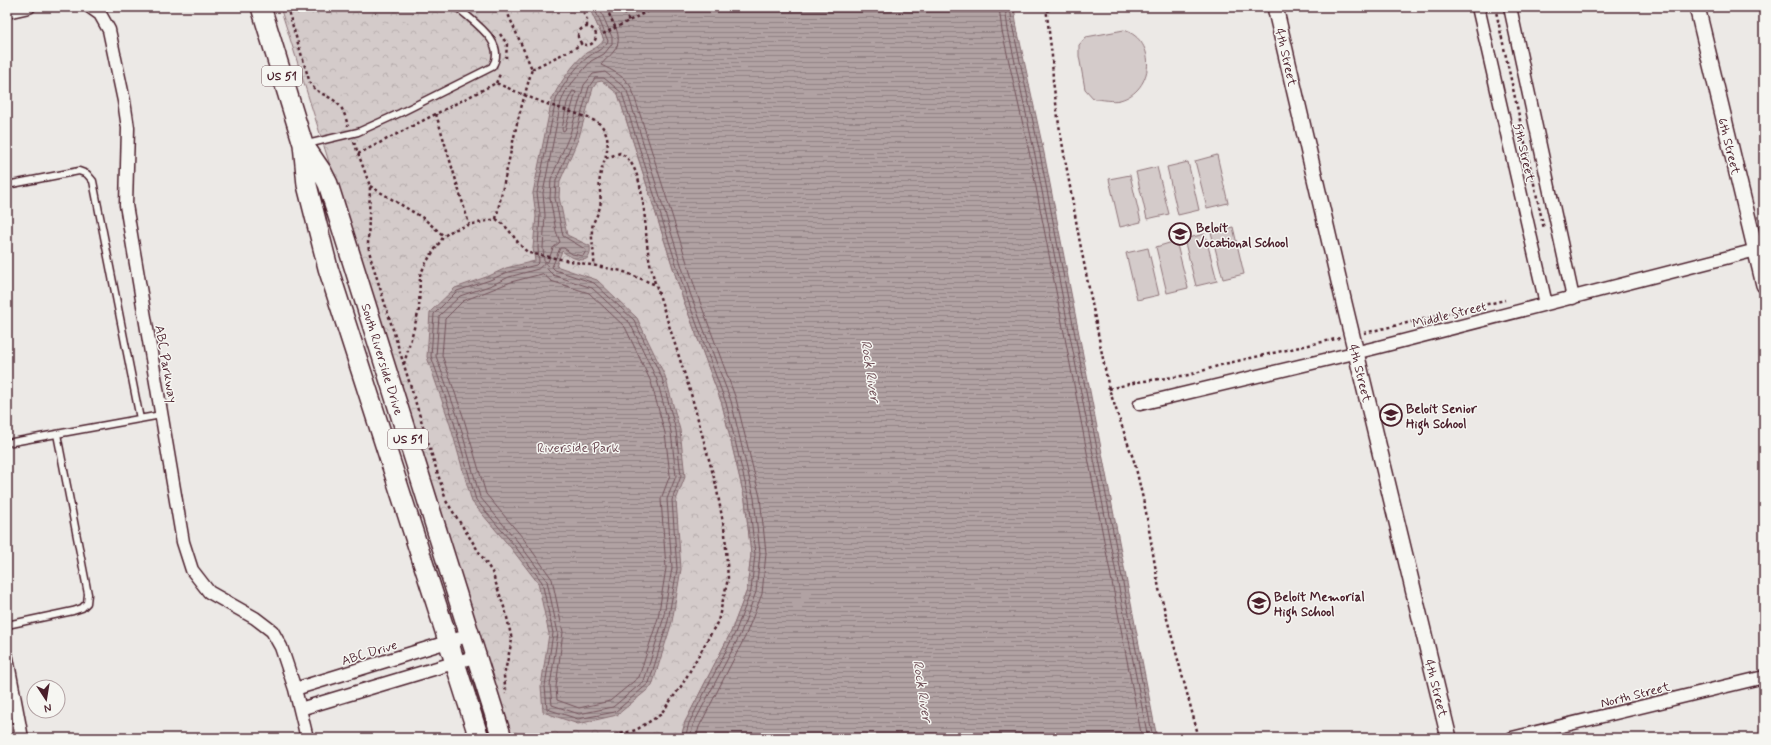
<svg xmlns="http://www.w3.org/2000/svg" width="1771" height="745" font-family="Mynerve,sans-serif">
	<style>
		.park { fill: url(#park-crowns); stroke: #8f757a }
		.pitch { fill: #d4cbca; stroke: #8f757a }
		.water { fill: url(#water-rules); stroke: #886e73 }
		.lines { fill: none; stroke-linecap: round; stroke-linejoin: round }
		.shore { stroke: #73535b; stroke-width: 1 }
		.service-casing { stroke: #4a1f2b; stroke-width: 9 }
		.minor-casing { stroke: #4a1f2b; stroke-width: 15 }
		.tertiary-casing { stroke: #4a1f2b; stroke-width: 18 }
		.primary-casing { stroke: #4a1f2b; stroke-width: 22 }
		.path { stroke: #4a1f2b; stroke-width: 2.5; stroke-dasharray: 3 3; stroke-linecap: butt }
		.service { stroke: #f6f6f2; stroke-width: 6 }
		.minor { stroke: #f6f6f2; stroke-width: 12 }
		.tertiary { stroke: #f6f6f2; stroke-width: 15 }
		.primary { stroke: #f6f6f2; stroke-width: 19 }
		.labels { text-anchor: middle; stroke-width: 3; stroke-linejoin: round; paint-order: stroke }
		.shield { fill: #f6f6f2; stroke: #7e6067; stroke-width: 1 }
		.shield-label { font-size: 12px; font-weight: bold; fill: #4a1f2b }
		.street-label { font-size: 13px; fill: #4a1f2b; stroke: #f6f6f2 }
		.poi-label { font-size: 13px; font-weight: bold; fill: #4a1f2b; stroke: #f6f6f2; text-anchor: start }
		.park-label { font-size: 13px; fill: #6c4a53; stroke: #f6f6f2 }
		.water-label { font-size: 14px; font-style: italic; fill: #6e4d55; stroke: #f6f6f2 }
	</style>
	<defs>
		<pattern id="park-crowns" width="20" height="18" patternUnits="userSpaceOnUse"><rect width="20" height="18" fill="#d4cbca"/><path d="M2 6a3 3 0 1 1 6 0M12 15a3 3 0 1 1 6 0" fill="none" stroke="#b8aeae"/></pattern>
		<pattern id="water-rules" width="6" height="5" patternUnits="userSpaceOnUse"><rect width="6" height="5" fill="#b1a2a3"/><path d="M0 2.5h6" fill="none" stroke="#928385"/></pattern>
	</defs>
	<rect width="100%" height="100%" fill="#ece9e6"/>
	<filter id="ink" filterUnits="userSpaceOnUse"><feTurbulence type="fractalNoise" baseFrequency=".025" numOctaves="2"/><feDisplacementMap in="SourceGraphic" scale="8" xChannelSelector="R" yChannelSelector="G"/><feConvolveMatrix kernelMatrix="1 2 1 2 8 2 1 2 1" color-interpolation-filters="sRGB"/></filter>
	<g filter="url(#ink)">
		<path class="park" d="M280,7h309l15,33 14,54 64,202 40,108 23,96 6,54 -4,36 -16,42 -46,90 -4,16h-170z"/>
		<path class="pitch" d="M1124,30c34,11 30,61 -4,70 -8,2 -18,-1 -26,-1l-9,-10 -6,-33v-11l7,-8z
			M1217,155l11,48 -21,5 -12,-47z
			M1188,162l11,48 -21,5 -11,-48z
			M1157,167l12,47 -22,5 -11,-47z
			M1130,175l11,47 -21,5 -11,-48z
			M1233,227l11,47 -21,5 -12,-47z
			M1205,234l12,47 -21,5 -12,-47z
			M1176,241l12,47 -21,5 -11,-46z
			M1148,248l11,47 -22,5 -11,-47z"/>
		<path class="water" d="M589,7h425l3,21 27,125 113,585h-476l4,-16 46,-90 16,-42 4,-36 -6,-54 -23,-96 -40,-108 -64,-202 -16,-13 -5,1 -4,6 -14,49 -19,44 -1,16 8,38 23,11c3,23 -19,12 -28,5l-6,15 41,14 40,38 28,58 15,54 5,47 -9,23 5,69 -9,53 -20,64 -35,29 -39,9 -35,-12 -2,-26 8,-52 -11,-51 -27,-35 -39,-46 -23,-81 -22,-64 3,-45 25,-24 34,-12 17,-8 29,-7 -2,-13 3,-32 -3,-23 19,-94c6,-13 22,-37 34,-46 7,-4 13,-6 18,-13z"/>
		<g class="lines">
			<path class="shore" d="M594,7l14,34c-5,9 -12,10 -20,16 -11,8 -27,30 -32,43l-19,93 3,22 -2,33 1,14 -3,3 -28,7 -18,8 -33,11 -23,23 -3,42 22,63 23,81 38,45 28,37 11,51 -8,53 2,23 31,10 37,-7 34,-29 19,-62 9,-52 -5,-69 9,-24 -5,-45 -14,-53 -28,-58 -40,-37 -39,-13 -3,-3 8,-19h4l8,6 11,2 3,-5 -1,-2 -22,-13 -8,-38 1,-18 19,-44 14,-49 6,-9h9l18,15 64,202 40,108 23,96 6,55 -4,37 -16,42 -46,90 -4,15
				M599,7l13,30v7l-8,10 -13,7 -25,29 -5,12 -18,91 2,22 -2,33 1,13 4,1 5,-14 7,-6 -4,-11 -6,-33 1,-19 19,-45 14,-49 9,-11 12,-2 19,15 3,4 63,202 41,108 23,97 6,55 -4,39 -16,43 -47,90 -3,13
				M606,7c6,13 19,31 8,44 -3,5 -10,9 -13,14 11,5 25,12 31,24l64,202 40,108 24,98 6,56 -4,41 -17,43 -46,90 -3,11
				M999,7l3,24 28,125 112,582
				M1005,7l3,23 27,125 113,583
				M1010,7l3,22 27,125 113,584
				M573,91l3,1 -11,38 -2,1 -1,-2 5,-26z
				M545,263l2,1 1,6 5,5 39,13 38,35 27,57 14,52 5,44 -9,23 5,69 -9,52 -19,61 -31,26 -34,7 -27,-9 -2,-19 8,-53 -11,-52 -29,-39 -38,-45 -22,-79 -22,-62 3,-40 21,-20 32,-11 17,-8 29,-8z
				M543,274l8,7 38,12 36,34 26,55 14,51 5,42 -9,24 5,69 -8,50 -19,59 -29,24 -31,7 -22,-8 -1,-13 7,-55 -11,-53 -29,-41 -37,-44 -23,-78 -21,-61 3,-36 18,-18 48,-19z"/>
			<g class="service-casing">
				<path id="service" d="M307,144l51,-12 42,-19 92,-46c16,-24 -19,-45 -35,-60
					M7,185l72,-14 8,3 6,7 47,238
					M7,443l154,-28
					M7,625l66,-14 9,-3 5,-5 1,-9 -31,-160"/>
			</g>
			<g class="minor-casing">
				<path id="minor" d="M90,7l10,7 9,16 15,71 4,27 -2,77 57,337 9,28 17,22 46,26 17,13 9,16 14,42 12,49
					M1478,7l68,297
					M1510,7l63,291
					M7,12l22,-5
					M1140,404l235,-56 389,-100
					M7,658l15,80
					M295,689l175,-54
					M300,709l177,-53
					M1512,738l252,-61"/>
			</g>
			<g class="tertiary-casing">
				<path id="tertiary" d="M1275,7l69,296 105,435
					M1697,7l67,278"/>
			</g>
			<g class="primary-casing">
				<path id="primary" d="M261,7l42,137 4,41 21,83 109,338 42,132
					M305,147l17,25 6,12 174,554"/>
			</g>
			<path class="path" d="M287,7l23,76c7,12 21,12 29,22 5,5 7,14 9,21
				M581,7l6,13v7
				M622,7l7,14
				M639,7l3,7
				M1046,7l6,49 1,25 6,44 21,118 29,146 26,75 11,48 13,77 40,149
				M1495,7l49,222
				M1047,11l7,-4
				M609,14l6,13
				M578 36a9 9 0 1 1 18 0a9 9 0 1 1-18 0Z
				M500,34l7,10 -1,14
				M603,34l53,-27
				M532,69l43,-21 7,-5
				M496,83l5,-11
				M436,114l33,110
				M354,142l16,44 -2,59 3,14 74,238
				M358,154l138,-71c17,7 34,15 51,21 11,4 47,14 54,21 14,17 2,34 -1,52 -2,11 3,23 -1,33 -2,7 -7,12 -7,20 -1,12 3,24 2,36
				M606,158l14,-5c26,12 24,73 28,98 1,11 5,22 7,33
				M370,186l53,32 21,18
				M496,219l22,-100 14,-50 -27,-62
				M1364,333l141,-33
				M404,364l15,-54 1,-35 7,-14 17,-25 9,-6 16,-5 27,-6c16,10 19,24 33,34l93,18 34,14 35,109 25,91 9,48 3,46 -10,42 -36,64 -22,30 -24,15 -30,8
				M1109,389l28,-7 52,-7 35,-11 116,-26
				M446,501l46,71 14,41 6,27 -8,36 2,18"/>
			<use href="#service" class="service"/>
			<use href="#minor" class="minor"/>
			<use href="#tertiary" class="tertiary"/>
			<use href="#primary" class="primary"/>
		</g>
	</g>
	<defs>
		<g id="school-ring" transform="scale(1.15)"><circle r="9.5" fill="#f6f6f2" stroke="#4a1f2b" stroke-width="1.5"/><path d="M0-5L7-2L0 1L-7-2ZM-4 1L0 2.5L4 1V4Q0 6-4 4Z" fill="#4a1f2b"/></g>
	</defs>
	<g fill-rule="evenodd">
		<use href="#school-ring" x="1180" y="234"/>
		<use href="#school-ring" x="1391" y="415"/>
		<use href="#school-ring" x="1259" y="603"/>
	</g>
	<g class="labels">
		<g class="shield">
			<rect x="262" y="66" width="40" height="20" rx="3"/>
			<rect x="388" y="429" width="40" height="20" rx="3"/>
		</g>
		<g class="shield-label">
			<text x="282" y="80">US 51</text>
			<text x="408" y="443">US 51</text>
		</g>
		<g class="street-label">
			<text transform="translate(1287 57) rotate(77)" y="5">4th Street</text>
			<text transform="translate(1730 146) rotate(76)" y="5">6th Street</text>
			<text transform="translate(1525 152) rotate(77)" y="5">5th Street</text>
			<text transform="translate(1449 314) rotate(-14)" y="5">Middle Street</text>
			<text transform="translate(383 359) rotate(73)" y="5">South Riverside Drive</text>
			<text transform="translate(167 364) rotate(80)" y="5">ABC Parkway</text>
			<text transform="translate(1361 373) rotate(76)" y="5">4th Street</text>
			<text transform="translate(369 652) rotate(-17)" y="5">ABC Drive</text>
			<text transform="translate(1437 688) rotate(76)" y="5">4th Street</text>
			<text transform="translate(1635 694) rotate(-14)" y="5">North Street</text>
		</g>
		<g class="poi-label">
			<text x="1196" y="232">Beloit<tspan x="1196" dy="15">Vocational School</tspan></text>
			<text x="1406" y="413">Beloit Senior<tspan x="1406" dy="15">High School</tspan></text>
			<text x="1274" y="601">Beloit Memorial<tspan x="1274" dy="15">High School</tspan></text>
		</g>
		<g class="park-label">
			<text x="578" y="452">Riverside Park</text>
		</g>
		<g class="water-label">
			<text transform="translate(871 371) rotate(81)" y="5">Rock River</text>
			<text transform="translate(923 691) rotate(81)" y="5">Rock River</text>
		</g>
	</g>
	<rect width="1771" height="745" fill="none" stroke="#f6f6f2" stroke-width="24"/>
	<rect x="12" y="12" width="1747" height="721" fill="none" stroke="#4a1f2b" stroke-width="1.5" filter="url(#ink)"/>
	<g transform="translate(46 699) rotate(168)"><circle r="19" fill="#f6f6f2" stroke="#b1a0a2"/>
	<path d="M0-3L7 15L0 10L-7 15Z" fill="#4a1f2b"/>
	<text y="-6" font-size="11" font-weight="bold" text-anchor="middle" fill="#4a1f2b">N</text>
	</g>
</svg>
